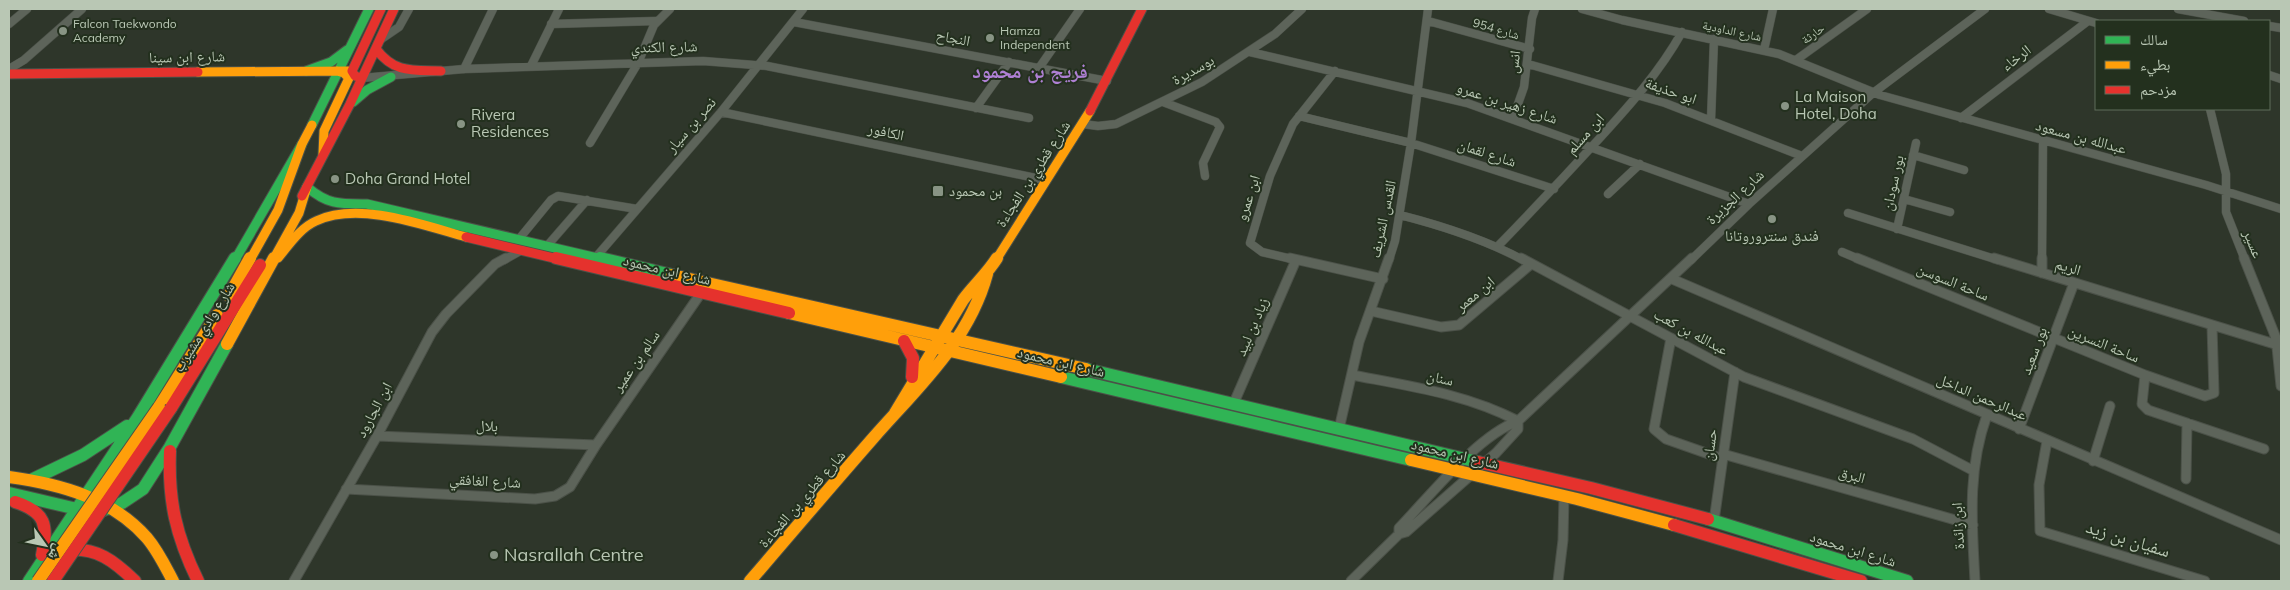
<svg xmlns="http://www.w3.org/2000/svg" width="2290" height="590" font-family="Mulish,'Noto Naskh Arabic',sans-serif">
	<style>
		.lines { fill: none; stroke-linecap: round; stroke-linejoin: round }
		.street-far1-casing { stroke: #4b5148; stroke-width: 9 }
		.street-casing { stroke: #4b5148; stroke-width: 11 }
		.fast-far1-casing { stroke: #4b5148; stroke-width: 11 }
		.fast-casing { stroke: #4b5148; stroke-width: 14 }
		.slow-far1-casing { stroke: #4b5148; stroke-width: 11 }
		.slow-casing { stroke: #4b5148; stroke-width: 14 }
		.jam-far1-casing { stroke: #4b5148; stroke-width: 11 }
		.jam-casing { stroke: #4b5148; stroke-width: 14 }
		.street-far1 { stroke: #5d645a; stroke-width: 8 }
		.street { stroke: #5d645a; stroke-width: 9 }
		.fast-far1 { stroke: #30b455; stroke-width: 9 }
		.fast { stroke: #30b455; stroke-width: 12 }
		.slow-far1 { stroke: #ff9f0a; stroke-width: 9 }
		.slow { stroke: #ff9f0a; stroke-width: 12 }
		.jam-far1 { stroke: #e5322d; stroke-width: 9 }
		.jam { stroke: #e5322d; stroke-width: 12 }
		.slow-bridge-casing { stroke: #4b5348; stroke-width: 14; stroke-linecap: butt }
		.jam-bridge-casing { stroke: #4b5348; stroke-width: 14; stroke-linecap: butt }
		.slow-bridge { stroke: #ff9f0a; stroke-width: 12 }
		.jam-bridge { stroke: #e5322d; stroke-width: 12 }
		.poi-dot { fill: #889484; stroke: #23301e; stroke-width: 2 }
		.labels { text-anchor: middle; stroke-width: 4; stroke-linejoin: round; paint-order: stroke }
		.far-poi-label { font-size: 12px; fill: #b9c7b4; stroke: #23301e; text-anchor: start }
		.far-street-label { font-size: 12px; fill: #b9c7b4; stroke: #23301e }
		.street-label { font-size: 15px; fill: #b9c7b4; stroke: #23301e }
		.poi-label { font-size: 15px; fill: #b9c7b4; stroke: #23301e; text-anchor: start }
		.near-street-label { font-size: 18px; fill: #b9c7b4; stroke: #23301e }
		.near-poi-label { font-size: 18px; fill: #b9c7b4; stroke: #23301e; text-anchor: start }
		.district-label { font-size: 20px; font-weight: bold; fill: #af80d4; stroke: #23301e }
	</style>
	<rect width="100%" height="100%" fill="#2e362a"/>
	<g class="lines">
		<g class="street-far1-casing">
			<path id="street-far1" d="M1582,9l40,11 157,34 101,41 326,90 75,24
				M2049,9l47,14
				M2178,9l66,12
				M1428,21l102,28
				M794,22l313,59
				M9,24l18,-15
				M551,24l105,-3
				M2269,26l12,2
				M380,40l19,-13 10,-18
				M1764,50l9,-41
				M1250,52l217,51 282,101
				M1796,60l71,-51
				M1528,64l137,39 137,53
				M531,66l28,-57
				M1039,68l41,-59
				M9,69l15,-9 58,-51
				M464,69l29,-60
				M2269,75l12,4
				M362,78l102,-9 239,-8 64,5 262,52
				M1163,102l53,20 4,5 -17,36 2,13
				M976,108l33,-46
				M2210,109l16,65v38l19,48
				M721,112l324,68
				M1299,116l112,27 143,46
				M1513,118l11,-31 8,-69 3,-9
				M1961,118l127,-97
				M1711,120l3,-81
				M1083,124l15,2 18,-2 86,-42 73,-48 27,-25
				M590,143l48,-80 16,-38 16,-16
				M1913,155l51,15
				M1608,194l32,-30
				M1904,199l46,13
				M1848,213l150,47
				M1400,215c43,11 84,24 123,45
				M1897,229l19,-86
				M519,239l32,-39 7,-4 79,13
				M547,246l40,-46
				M1498,246c34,-35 67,-70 100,-106 31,-34 61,-67 84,-108
				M1842,252l19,8
				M596,257l125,-145 82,-103
				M504,260l18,-10
				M1296,260l-34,-8 -12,-9 20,-67 23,-52 42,-53
				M1389,260l6,-19 16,-98 17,-134
				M1691,260l58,-56 124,-111 112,-84
				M2042,260l1,-120"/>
		</g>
		<g class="street-casing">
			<path id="street" d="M1290,258l93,21
				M1521,258l223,119 169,62 59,31
				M1857,258l288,117 60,21 9,-3 -2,-67
				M1994,258l287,88
				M2244,258l32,80 5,48
				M2042,273v-15
				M1672,279l609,261
				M1371,311l70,16 18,-2 72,-61
				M1671,338l-17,91 12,10 57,20
				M1352,375c57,11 114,19 166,46
				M2145,375l-3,29 6,6 116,39
				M1233,405l63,-145
				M1339,429l20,-87 30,-84
				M2019,429l55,-146
				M377,436l219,9
				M2047,441l-8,44 1,46 165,50
				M1723,454l250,71
				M2093,461l17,-55
				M2186,479l1,-56
				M346,489l189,10 20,-3 15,-9 26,-42 105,-152
				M1714,521l21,-149
				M1399,534v-6c31,-32 78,-92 119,-107l174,-163
				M294,581l83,-145 55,-104 14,-18 49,-50 11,-6
				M1351,581l48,-47 7,-2 90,-79 22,-24v-8
				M1558,581l5,-41 1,-44
				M1975,581c-3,-57 -8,-111 12,-166"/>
		</g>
		<g class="fast-far1-casing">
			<path id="fast-far1" d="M306,71l25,-9 16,-12
				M353,102l14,-12 24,-13
				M312,125l57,-116
				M307,187c21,18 33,17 60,17l239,56
				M235,260l67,-116"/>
		</g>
		<g class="fast-casing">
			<path id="fast" d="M600,258l72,17
				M1086,369l392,93
				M1061,377l350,83
				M31,480l52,-25 44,-29
				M9,493l81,19 14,-2 18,-7 21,-14 27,-42 57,-103
				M1708,519l199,62
				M29,581l109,-164 97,-159"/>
		</g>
		<g class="slow-far1-casing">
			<path id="slow-far1" d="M198,72l150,-1
				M323,154l1,-23 25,-53 -5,-5 -7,-2
				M278,258c11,-13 22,-30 38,-37 43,-20 107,4 150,16
				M250,260l28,-50 24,-66 10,-19
				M273,260l26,-47 8,-26
				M996,260l94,-149"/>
		</g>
		<g class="slow-casing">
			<path id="slow" d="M672,275l414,94
				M229,296l21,-38
				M789,313l272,64
				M227,344l47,-86
				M159,407l58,-92
				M895,413l68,-113c11,-15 24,-26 34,-42
				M1411,460l166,39 97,26
				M9,477c51,7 103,21 138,61 11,13 18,28 26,43
				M750,581c41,-48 82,-96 124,-144 44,-50 95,-96 113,-163"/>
		</g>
		<g class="jam-far1-casing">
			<path id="jam-far1" d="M376,49c19,25 37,21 65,22
				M9,74l189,-2
				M362,78l-7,-2 -3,-5 29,-62
				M1090,111l52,-102
				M302,196l48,-92 44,-95
				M466,237l96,23"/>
		</g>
		<g class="jam-casing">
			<path id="jam" d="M556,258l233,55
				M904,341l9,17 -1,19
				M171,408l89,-143
				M170,451c-2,50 6,85 28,130
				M1478,462l113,26 117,31
				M15,502c31,10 33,23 27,53
				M1674,525l187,56
				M66,550c31,-3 48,11 69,31"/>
		</g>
		<use href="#street-far1" class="street-far1"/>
		<use href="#street" class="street"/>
		<use href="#fast-far1" class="fast-far1"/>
		<use href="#fast" class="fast"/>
		<use href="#slow-far1" class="slow-far1"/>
		<use href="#slow" class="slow"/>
		<use href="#jam-far1" class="jam-far1"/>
		<use href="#jam" class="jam"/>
		<g class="slow-bridge-casing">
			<path id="slow-bridge" d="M38,581l121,-174"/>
		</g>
		<g class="jam-bridge-casing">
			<path id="jam-bridge" d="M53,581l118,-173"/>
		</g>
		<use href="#slow-bridge" class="slow-bridge"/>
		<use href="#jam-bridge" class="jam-bridge"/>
	</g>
	<g class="poi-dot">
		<circle cx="63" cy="31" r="5"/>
		<circle cx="990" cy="38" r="5"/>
		<circle cx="1785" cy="106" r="5"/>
		<circle cx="461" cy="124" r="5"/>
		<circle cx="335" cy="179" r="5"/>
		<rect x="932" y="185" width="12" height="12" rx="2.5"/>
		<circle cx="1772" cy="219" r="5"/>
		<circle cx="494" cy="555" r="5"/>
	</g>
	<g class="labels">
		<g class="far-poi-label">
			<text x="73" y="28">Falcon Taekwondo<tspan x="73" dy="14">Academy</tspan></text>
			<text x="1000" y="35">Hamza<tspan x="1000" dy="14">Independent</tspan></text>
		</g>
		<g class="far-street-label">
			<text transform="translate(1496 29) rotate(16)" y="4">شارع 954</text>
			<text transform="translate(1732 31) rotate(12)" y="4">شارع الداودية</text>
			<text transform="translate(1813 34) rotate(-36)" y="4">حارثة</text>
		</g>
		<g class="street-label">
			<text transform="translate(953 38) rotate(11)" y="5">النجاح</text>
			<text transform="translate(664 47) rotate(-1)" y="5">شارع الكندي</text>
			<text transform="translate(187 57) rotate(-1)" y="5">شارع ابن سينا</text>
			<text transform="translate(2016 58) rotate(-37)" y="5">الرخاء</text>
			<text transform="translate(1514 62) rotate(-83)" y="5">انس</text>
			<text transform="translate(1193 70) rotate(-29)" y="5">بوسديرة</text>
			<text transform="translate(1671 91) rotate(19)" y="5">ابو حذيفة</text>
			<text transform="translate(1507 103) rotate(18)" y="5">شارع زهير بن عمرو</text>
			<text transform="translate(691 125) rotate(-49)" y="5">نصر بن سيار</text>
			<text transform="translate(886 132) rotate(12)" y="5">الكافور</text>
			<text transform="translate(1585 134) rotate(-48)" y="5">ابن مسلم</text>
			<text transform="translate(2081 137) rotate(15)" y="5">عبدالله بن مسعود</text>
			<text transform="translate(1487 153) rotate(18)" y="5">شارع لقمان</text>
			<text transform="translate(1033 174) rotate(-57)" y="5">شارع قطري بن الفجاءة</text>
			<text transform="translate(1893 183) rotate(-78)" y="5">بور سودان</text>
			<text transform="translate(1735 197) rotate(-43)" y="5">شارع الجزيرة</text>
			<text transform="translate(1248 198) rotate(-72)" y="5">ابن عمرو</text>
			<text transform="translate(1383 219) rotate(-78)" y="5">القدس الشريف</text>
			<text transform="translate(2253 244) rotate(68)" y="5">عسير</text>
			<text transform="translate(2068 267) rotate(17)" y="5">الريم</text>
			<text transform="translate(667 270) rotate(13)" y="5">شارع ابن محمود</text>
			<text transform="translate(1953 282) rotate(22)" y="5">ساحة السوسن</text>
			<text transform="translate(1475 294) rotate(-40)" y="5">ابن معمر</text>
			<text transform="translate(204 327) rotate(-58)" y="5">شارع وادي مشيرب</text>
			<text transform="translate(1252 327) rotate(-67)" y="5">زياد بن لبيد</text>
			<text transform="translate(1691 332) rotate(28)" y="5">عبدالله بن كعب</text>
			<text transform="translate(2104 344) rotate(22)" y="5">ساحة النسرين</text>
			<text transform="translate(2034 351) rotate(-69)" y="5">بور سعيد</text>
			<text transform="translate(636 361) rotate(-55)" y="5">سالم بن عمير</text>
			<text transform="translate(1061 362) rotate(13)" y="5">شارع ابن محمود</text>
			<text transform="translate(1440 378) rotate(12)" y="5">سنان</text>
			<text transform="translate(1982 397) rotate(23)" y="5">عبدالرحمن الداخل</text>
			<text transform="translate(374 410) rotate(-62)" y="5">ابن الجارود</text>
			<text transform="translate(487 426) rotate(2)" y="5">بلال</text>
			<text transform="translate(1710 445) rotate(-82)" y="5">حسان</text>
			<text transform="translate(1455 454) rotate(13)" y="5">شارع ابن محمود</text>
			<text transform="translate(1852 475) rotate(16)" y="5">البرق</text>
			<text transform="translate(485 481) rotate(3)" y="5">شارع الغافقي</text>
			<text transform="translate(802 499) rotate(-49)" y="5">شارع قطري بن الفجاءة</text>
			<text transform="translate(1958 526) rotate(-93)" y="5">ابن زائدة</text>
			<text transform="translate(1853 549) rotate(17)" y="5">شارع ابن محمود</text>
		</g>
		<g class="poi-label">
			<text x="1795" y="102">La Maison<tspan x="1795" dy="17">Hotel, Doha</tspan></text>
			<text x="471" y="120">Rivera<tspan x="471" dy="17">Residences</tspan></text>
			<text x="345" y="184">Doha Grand Hotel</text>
			<text x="949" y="196">بن محمود</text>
			<text x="1772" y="241" text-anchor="middle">فندق سنتروروتانا</text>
		</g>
		<g class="near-street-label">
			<text transform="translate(2128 539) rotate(17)" y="6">سفيان بن زيد</text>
		</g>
		<g class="near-poi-label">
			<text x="504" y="561">Nasrallah Centre</text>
		</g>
		<g class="district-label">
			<text x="1030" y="78">فريج بن محمود</text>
		</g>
	</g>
	<rect width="2290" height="590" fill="none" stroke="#b9c7b4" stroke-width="20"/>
	<rect x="2095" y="20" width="175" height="90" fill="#23301e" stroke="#5f6c5a"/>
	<rect x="2105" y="36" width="25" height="8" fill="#30b455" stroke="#5f6c5a"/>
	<text x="2140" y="45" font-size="15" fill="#b9c7b4">سالك</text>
	<rect x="2105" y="61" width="25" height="8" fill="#ff9f0a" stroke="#5f6c5a"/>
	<text x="2140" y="70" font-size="15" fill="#b9c7b4">بطيء</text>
	<rect x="2105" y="86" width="25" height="8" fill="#e5322d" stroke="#5f6c5a"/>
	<text x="2140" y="95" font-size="15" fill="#b9c7b4">مزدحم</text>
	<g transform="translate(45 545) rotate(123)" stroke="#23301e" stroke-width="4" paint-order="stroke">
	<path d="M0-4L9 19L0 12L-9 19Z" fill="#b9c7b4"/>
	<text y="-8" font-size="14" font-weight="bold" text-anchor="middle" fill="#b9c7b4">ش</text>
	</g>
</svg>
